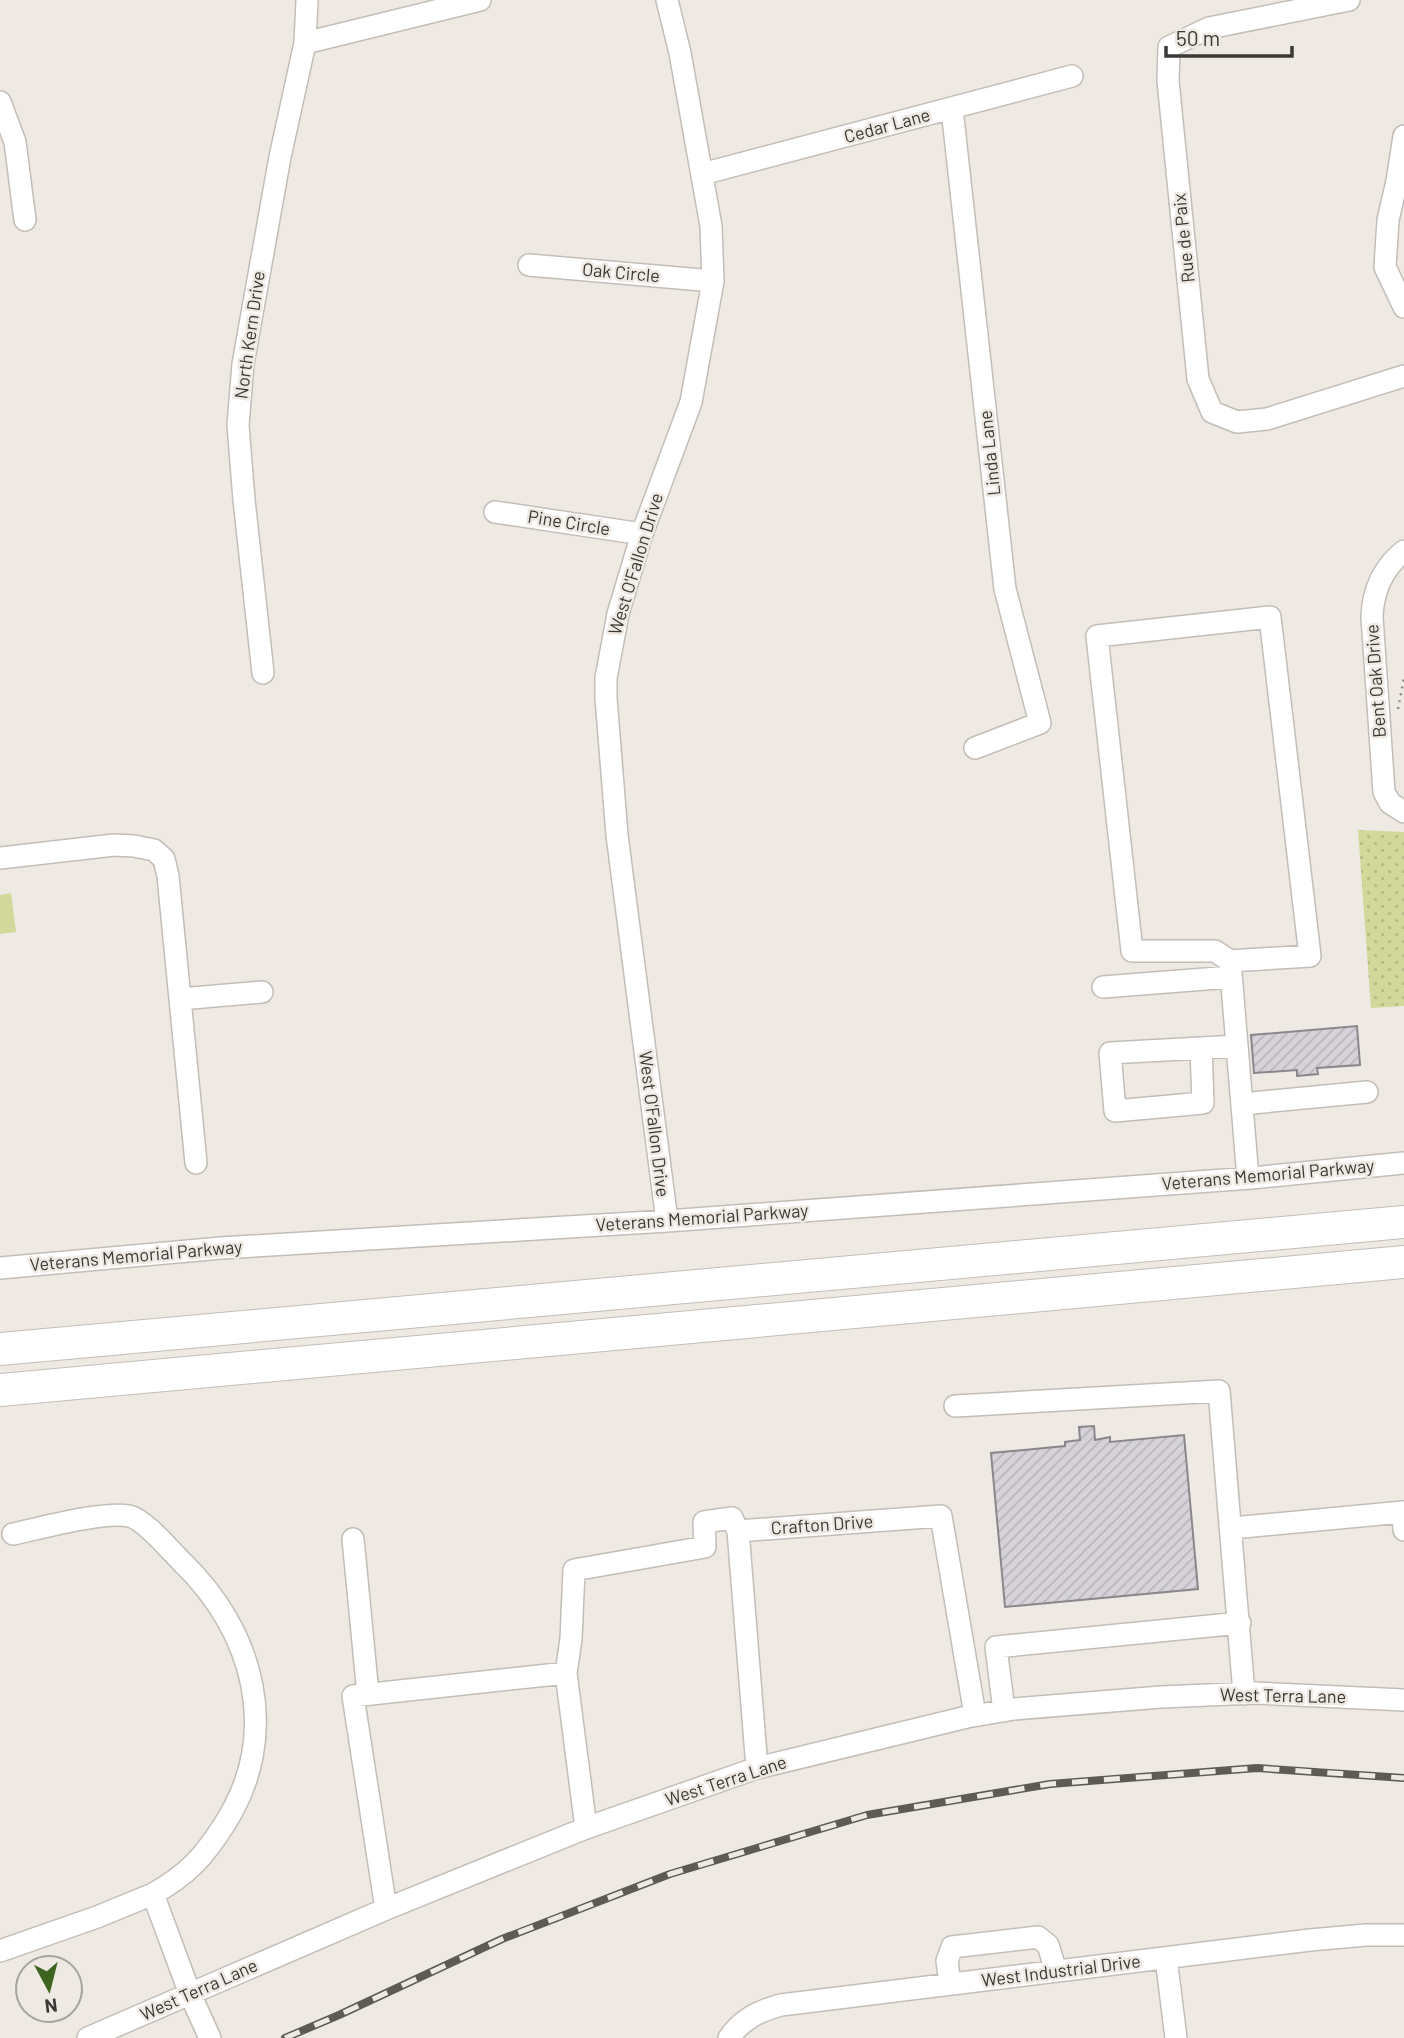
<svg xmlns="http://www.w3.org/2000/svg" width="1404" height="2038" font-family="Barlow,sans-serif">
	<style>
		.green { fill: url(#green-dots) }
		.pitch { fill: #d1d899 }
		.building { fill: url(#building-hatch); stroke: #89868c; stroke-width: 2 }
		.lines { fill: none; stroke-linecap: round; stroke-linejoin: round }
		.minor-casing { stroke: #c3bdb7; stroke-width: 24 }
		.highway-casing { stroke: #c3bdb7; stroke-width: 34 }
		.path { stroke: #8f8b87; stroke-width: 2.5; stroke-dasharray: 2 5; stroke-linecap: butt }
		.minor { stroke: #fff; stroke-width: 21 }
		.highway { stroke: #fff; stroke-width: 32 }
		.rail-casing { stroke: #5e5b57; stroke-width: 8 }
		.rail { stroke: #efe9e3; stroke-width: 5; stroke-dasharray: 16; stroke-linecap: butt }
		.labels { text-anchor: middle; stroke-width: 5; stroke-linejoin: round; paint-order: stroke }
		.street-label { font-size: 18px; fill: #3b3936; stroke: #efe9e3 }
	</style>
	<defs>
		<pattern id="green-dots" width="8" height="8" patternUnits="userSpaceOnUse" patternTransform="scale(1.75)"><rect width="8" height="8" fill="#d1d899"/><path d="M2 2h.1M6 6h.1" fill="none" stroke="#b4ba84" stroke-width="1.8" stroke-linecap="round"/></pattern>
		<pattern id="building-hatch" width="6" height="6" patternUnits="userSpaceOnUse" patternTransform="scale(1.75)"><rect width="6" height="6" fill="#d5d2d9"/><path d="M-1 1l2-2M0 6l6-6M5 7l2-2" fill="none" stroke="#b8b5bb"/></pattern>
	</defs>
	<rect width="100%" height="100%" fill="#efe9e3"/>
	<path class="green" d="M1358,830l46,2v174l-33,2z"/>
	<path class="pitch" d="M11,893l5,39 -16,2v-39z"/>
	<path class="building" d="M1357,1026l3,39 -43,3 1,6 -21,2v-6l-43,3 -3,-38z
		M1094,1426l1,14 15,-3v5l74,-7 14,154 -193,18 -14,-154 74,-7v-4l15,-2 -1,-13z"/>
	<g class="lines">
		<g class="minor-casing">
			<path id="minor" d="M1349,0l-140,28 -40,19 -1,34 30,298 14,33 25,10 30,-3 137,-43
				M305,43l175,-43
				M0,102l15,40 10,78
				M952,109l53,480 35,134 -65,25
				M1404,136l-7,45 -9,39 -3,47 19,40
				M702,174l370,-98
				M529,265l184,16
				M495,512l147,22
				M1404,551c-20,16 -31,39 -32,66l12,175 6,11 14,9
				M263,673l-19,-173 -6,-75 5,-61 37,-207 25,-114 2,-43
				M0,858l114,-13 20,1 20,4 10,9 4,17 28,287
				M1230,961l-15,-10h-83l-35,-315 173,-19 40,339 -80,5 18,217
				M1103,987l128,-10
				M180,999l82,-7
				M1201,1048l2,55 -88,8 -5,-58 127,-7
				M1242,1104l125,-12
				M667,1221l-50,-386 -11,-137v-20l12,-64 24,-80 49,-132 22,-121 -2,-55 -31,-173 -13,-53
				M0,1268l221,-20 446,-27 584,-43 153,-15
				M955,1406l264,-15 25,303
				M1232,1528l171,-16 1,18
				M13,1534c28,-6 91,-23 116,-18 15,3 40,33 52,45 74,71 101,174 43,264 -21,33 -37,50 -71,69l37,100 20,44
				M353,1539l15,155
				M566,1673l5,-34 3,-69 131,-23 -1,-25 28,-4 6,13
				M1004,1711l-8,-64 244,-24
				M757,1768l-19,-237 203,-15 34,199
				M386,1909l-33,-213 213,-23 20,155
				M0,1951l97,-34 56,-23
				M1166,1958l10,80
				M950,1984l-3,-23 5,-14 86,-10 10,8 8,26
				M88,2038l298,-129 200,-81 171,-60 210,-51 47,-8 147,-12 94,-4 149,7
				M729,2038c13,-19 30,-27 52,-33l529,-65 56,-5h38"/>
		</g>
		<g class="highway-casing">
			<path id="highway" d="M0,1349l1404,-127
				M0,1390l1404,-128"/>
		</g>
		<path class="path" d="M1398,709l6,-31"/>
		<use href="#minor" class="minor"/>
		<use href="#highway" class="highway"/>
		<g class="rail-casing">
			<path id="rail" d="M285,2038l54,-23 163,-76 168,-65 197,-59 183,-31 207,-16 147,10"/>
		</g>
		<use href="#rail" class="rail"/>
	</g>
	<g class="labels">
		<g class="street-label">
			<text transform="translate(887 126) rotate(-15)" y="6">Cedar Lane</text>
			<text transform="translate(1184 238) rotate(-96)" y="6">Rue de Paix</text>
			<text transform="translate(621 273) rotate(5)" y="6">Oak Circle</text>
			<text transform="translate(250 335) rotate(-82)" y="6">North Kern Drive</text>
			<text transform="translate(990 453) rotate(-96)" y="6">Linda Lane</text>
			<text transform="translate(569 523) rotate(9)" y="6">Pine Circle</text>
			<text transform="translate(636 564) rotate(-73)" y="6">West O'Fallon Drive</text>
			<text transform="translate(1376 681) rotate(-94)" y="6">Bent Oak Drive</text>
			<text transform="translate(654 1124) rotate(83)" y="6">West O'Fallon Drive</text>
			<text transform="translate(1268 1175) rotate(-5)" y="6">Veterans Memorial Parkway</text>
			<text transform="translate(702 1218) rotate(-4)" y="6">Veterans Memorial Parkway</text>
			<text transform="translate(136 1256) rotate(-5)" y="6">Veterans Memorial Parkway</text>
			<text transform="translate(822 1525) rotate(-4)" y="6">Crafton Drive</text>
			<text transform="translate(1283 1696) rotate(1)" y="6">West Terra Lane</text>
			<text transform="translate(726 1781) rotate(-18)" y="6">West Terra Lane</text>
			<text transform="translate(1061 1971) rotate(-7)" y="6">West Industrial Drive</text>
			<text transform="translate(199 1990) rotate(-24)" y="6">West Terra Lane</text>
		</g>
	</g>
	<g transform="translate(49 1989) rotate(173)"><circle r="33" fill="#efe9e3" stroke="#a7a39e" stroke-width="2"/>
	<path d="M0-5L12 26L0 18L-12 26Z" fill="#3d6520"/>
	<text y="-10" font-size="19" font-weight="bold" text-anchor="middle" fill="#3b3936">N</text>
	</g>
	<path d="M1166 46v10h126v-10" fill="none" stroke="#3b3936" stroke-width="3.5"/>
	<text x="1176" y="46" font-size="21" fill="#3b3936" stroke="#efe9e3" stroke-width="5" paint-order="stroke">50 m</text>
</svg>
